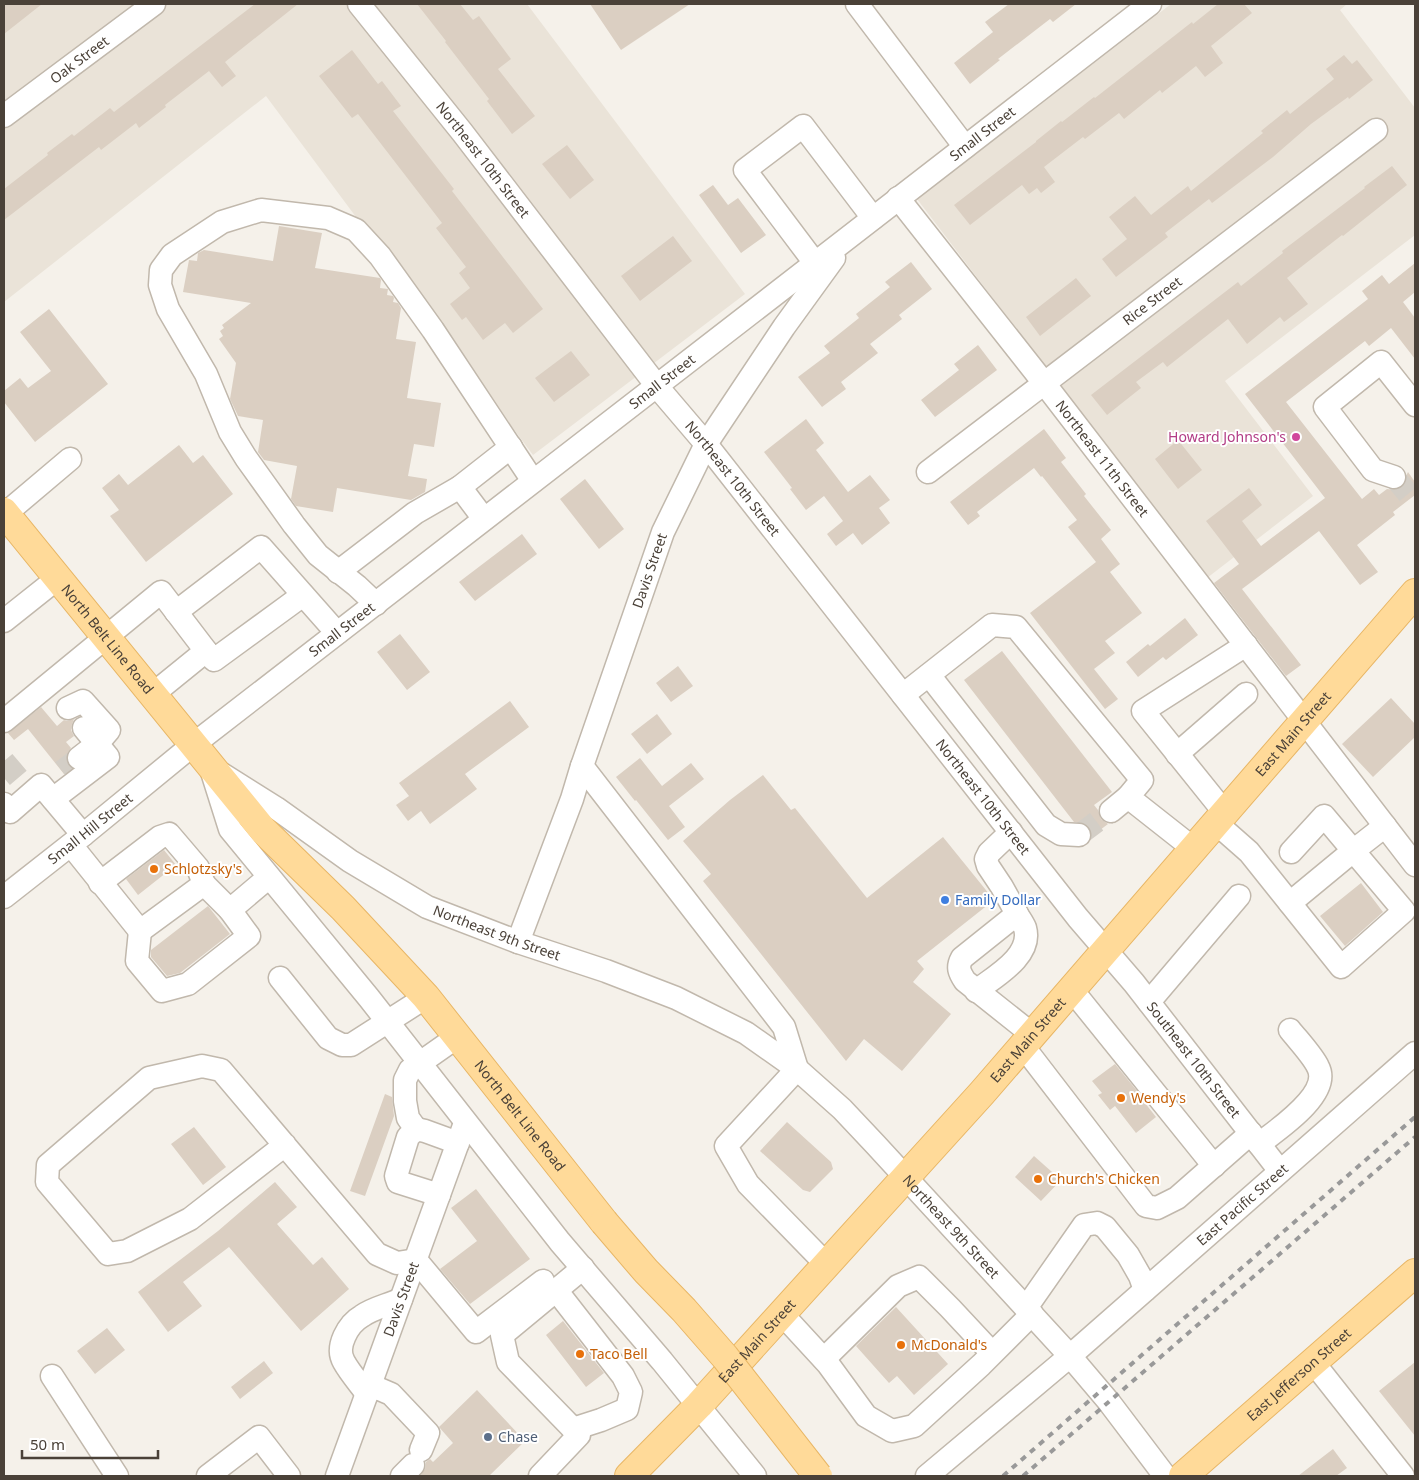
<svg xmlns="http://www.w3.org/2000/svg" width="1419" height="1480" font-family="'Noto Sans',sans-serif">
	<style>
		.residential { fill: #eae3d8 }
		.building { fill: #dbcfc2 }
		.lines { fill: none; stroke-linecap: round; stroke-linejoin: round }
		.minor-tunnel { stroke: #d3cec6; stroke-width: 22; stroke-dasharray: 22 11; stroke-linecap: butt }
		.minor-casing { stroke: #c1b8ac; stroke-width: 25 }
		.major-casing { stroke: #e8b665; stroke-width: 30 }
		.minor { stroke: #fff; stroke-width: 22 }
		.major { stroke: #ffda99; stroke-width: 28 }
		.rail { stroke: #999; stroke-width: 4; stroke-dasharray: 6 6; stroke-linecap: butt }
		.major-bridge-casing { stroke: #e8b665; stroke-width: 30; stroke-linecap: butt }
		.major-bridge { stroke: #ffda99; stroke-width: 28 }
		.hotel-dot { fill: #d1479c; stroke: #fff; stroke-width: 2 }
		.food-dot { fill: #e8710a; stroke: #fff; stroke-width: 2 }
		.shop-dot { fill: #3f7fe0; stroke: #fff; stroke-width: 2 }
		.service-dot { fill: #5c6f8a; stroke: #fff; stroke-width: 2 }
		.labels { text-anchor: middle; stroke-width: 4; stroke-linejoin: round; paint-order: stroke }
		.street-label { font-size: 14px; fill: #4a4138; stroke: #fff }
		.hotel-label { font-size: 14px; fill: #b23c85; stroke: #fff; text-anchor: end }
		.food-label { font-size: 14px; fill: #c56008; stroke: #fff; text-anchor: start }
		.shop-label { font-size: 14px; fill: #366cbe; stroke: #fff; text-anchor: start }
		.service-label { font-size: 14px; fill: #4e5e75; stroke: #fff; text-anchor: start }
	</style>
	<rect width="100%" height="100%" fill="#f5f1ea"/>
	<path class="residential" d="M4,4h523l218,290 -212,161 -267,-359 -262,206z
		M1171,4h176l-7,6 75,98v127l-190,146 88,115 -106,82 -290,-379z"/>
	<path class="building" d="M4,4h38l-38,30z
		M255,4h43l-73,58 11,14 -14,11 -13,-16 -44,34 1,2 -27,21 -3,-5 -35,27 -2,-3 -95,73v-31l44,-34 -1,-2 25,-19 2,2 36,-28 4,4z
		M417,4h43l13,16 6,-4 32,43 -13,10 37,47 -23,18 -25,-33 2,-2 -44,-57 1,-1z
		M590,4h100l-69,46z
		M1009,4h67l-23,18 -3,-3 -52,40 2,1 -30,24 -16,-21 39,-31 -8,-10z
		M1218,4h26l8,9 -41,33 12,17 -18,14 -9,-11 -34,27 -2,-3 -36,29 -5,-6 -34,26 -2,-2 -39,30 11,15 -14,11 -4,-5 -8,6 -7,-9 -52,40 -16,-20 82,-63v-1l25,-20 1,1 32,-25 1,1 97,-76 1,2z
		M352,50l26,34 4,-3 19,25 -8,5 61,78 -2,2 91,118 -30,24 -8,-10 -22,17 -17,-23 -4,3 -12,-16 20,-16 -11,-15 7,-6 -30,-39 6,-5 -84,-109 -6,4 -33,-42z
		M1344,55l8,9 5,-4 16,20 -24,19 -1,-2 -37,27 -38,33 -61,46 -3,-4 -44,34 3,4 -52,40 -14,-18 25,-20 -18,-22 26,-21 16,19 37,-29 3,5 72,-58 -2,-2 26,-21 3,4 44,-35 -8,-10z
		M567,145l27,35 -24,19 -28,-35z
		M1392,166l15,19 -64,51 -1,-1 -55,43 21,26 -24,18 -4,-5 -33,27 -19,-25 -61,48 -4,-5 -27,20 5,6 -34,27 -16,-20 147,-113 3,4 42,-33 -1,-2 83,-63 -1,-1z
		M713,185l15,20 10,-7 28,37 -25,18 -42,-58z
		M279,226l43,7 -7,35 65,10 1,2 -1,8 8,1 -1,6 6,1 1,2 -1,4 5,1 3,5 -5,31 20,3 -9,56 34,5 -7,44 -20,-3 -6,32 19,3 -2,13 -14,8 -74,-12 -4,24 -37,-6 -5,-7 6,-33 -33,-6 -6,-8 5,-32 -25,-4 -8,-17 6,-36 -17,-24 4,-3 -3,-5 4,-3 -2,-3 29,-22 -68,-11 6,-32 8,1 1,-8 6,-3 69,11z
		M673,236l19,25 -52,40 -19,-25z
		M911,262l21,27 -33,26 3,4 -32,25 8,9 -37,29 5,7 -24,18 -24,-30 32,-24 -6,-7 35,-28 -3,-4 34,-27 -5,-5z
		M1415,263v29l-12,10 12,16v41l-24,-31 -22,18 -4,-5 -79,61 76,97 12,-10 5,6 8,-6 9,1 6,-3 4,-5 1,-8 1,-2 7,10v13l-22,17 2,3 -38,30 21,27 -18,13 -41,-54 -77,58 59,76 -15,11 -72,-93 25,-19 -33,-43 43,-33 13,17 -20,16 19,25 64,-48 -80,-104 123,-95 -6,-8 20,-16 7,9z
		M1076,278l15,18 -51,40 -14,-19z
		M49,309l59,75 -73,58 -31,-40v-11l16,-13 8,10 23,-17 -31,-39z
		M978,345l19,25 -62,47 -14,-17 38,-30 -5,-6z
		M571,351l19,24 -36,27 -19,-24z
		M806,419l18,24 -8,7 32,42 22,-17 20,25 -11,8 11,15 -28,22 -9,-12 -17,13 -9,-12 16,-13 -19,-25 -18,14 -16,-21 2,-1 -28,-36z
		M1044,429l22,29 -5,4 25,32 -2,2 27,34 -10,9 19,25 -10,8 32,41 -37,28 10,12 -21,16 24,30 -13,10 -75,-96 66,-51 -28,-35 9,-7 -35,-44 -1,1 -7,-9 -57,44 3,4 -12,9 -18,-23z
		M1178,440l24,30 -24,19 -23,-30z
		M179,445l14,18 10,-8 30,39 -87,68 -36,-46 9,-6 -17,-22 17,-14 9,11z
		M585,479l39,50 -25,20 -39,-50z
		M522,534l15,20 -62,47 -16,-19z
		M1185,618l13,17 -32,25 -3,-3 -25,20 -12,-15 22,-18 2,2z
		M400,634l30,38 -23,18 -30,-38z
		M1002,651l110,141 -18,13 4,5 3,9 7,5 -16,12 -1,-6 -4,-6 -13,-2 -110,-142z
		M678,666l15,20 -22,16 -15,-19z
		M1391,698l24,26v13l-42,40 -31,-33z
		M510,701l19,26 -64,47 12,15 -47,35 -9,-13 -13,10 -12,-16 13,-9 -10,-13z
		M41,707l16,19 7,-6 3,1 7,-2 -2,5 -1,6 3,6 -8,6 5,6 -4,6 -1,6 2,6 4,2 -8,6 -36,-45 -14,11 -6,-7z
		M657,714l15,20 -25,20 -16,-20z
		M640,758l22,28 29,-23 13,16 -35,27 16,21 -17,13 -32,-40 -1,1 -19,-24z
		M763,775l28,35 4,-2 72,90 76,-61 51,63 -77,61 7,8 -11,13 38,32 -49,57 -38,-32 -18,22 -143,-180 8,-7 -28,-33 47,-41z
		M164,850l12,15 -38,30 -12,-16z
		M1361,883l22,29 -38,34 -25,-30z
		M208,906l22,28 -50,39 -13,3 -16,-19v-7z
		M1115,1064l27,33 -1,1 15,19 -20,16 -21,-27 -5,4 -12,-15 4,-2 -10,-12z
		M385,1094l7,3 2,19 -29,80 -15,-5z
		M787,1122l44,40 2,7 -23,23 -7,-2 -43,-39z
		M194,1127l32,40 -23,18 -32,-41z
		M1034,1156l27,24 -20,21 -26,-24z
		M275,1182l22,25 -20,17 36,41 9,-8 27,32 -48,42 -72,-84 -46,35 19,24 -34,26 -30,-40 80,-61z
		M476,1189l54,70 -60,45 -30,-35 37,-28 -26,-33z
		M896,1307l52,57 -34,31 -17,-19 -8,7 -33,-37z
		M563,1321l41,52 -18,14 -40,-52z
		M107,1328l18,22 -30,24 -18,-23z
		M264,1361l9,12 -33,26 -9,-12z
		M1415,1362v74l-36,-45z
		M477,1390l48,51 -36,35h-69l5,-7 1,-7 4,-3 3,3 20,-19 -14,-16z
		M1333,1449l14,19 -11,8h-38z"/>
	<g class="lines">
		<path class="minor-tunnel" d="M1394,477l21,25
			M4,761l17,20
			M62,771l17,-13
			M1079,835l32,-24"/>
		<g class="minor-casing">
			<g id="minor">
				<path id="s1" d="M359,4l103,128 198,258 46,54 372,474 56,65 146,188"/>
				<path d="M857,4l108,143"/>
				<path id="s2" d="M4,116l150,-112"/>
				<path id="s3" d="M898,198l146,185 371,482"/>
				<path d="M815,263l-70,-93 58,-44 70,92"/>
				<path id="s4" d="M928,472l448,-342"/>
				<path d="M1394,477l-21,-7 -48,-63 56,-45 34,43"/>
				<path d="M460,487l24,32"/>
				<path d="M5,514l65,-55"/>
				<path d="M338,572l77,-59 45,-26 51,-40"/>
				<path d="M376,604l-19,-18 -39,-31 -24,-30 -48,-67 -16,-26 -24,-58 -38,-65 -8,-24 1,-15 11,-15 50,-33 39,-12 67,8 28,12 24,26 53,74 100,151"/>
				<path d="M176,612l85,-65 76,86"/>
				<path d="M4,621l54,-43"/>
				<path d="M206,651l8,9 89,-65"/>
				<path d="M929,675l117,150 15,9 18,1"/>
				<path d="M903,695l89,-70 24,2 126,153 -14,17 66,52"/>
				<path d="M68,708l15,-7 26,29 -12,14 -18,14"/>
				<path d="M4,721l157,-129 45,59 -53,43"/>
				<path d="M1177,754l69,-60"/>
				<path d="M582,766l202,261 13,42 -71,77 22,38 79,81"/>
				<path d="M212,772l18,57 139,169 191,244 102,119 93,115"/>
				<path id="s5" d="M222,774l54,34 74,53 77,46 91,35 88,29 70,27 70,35 51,36 45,40 33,35 195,212 39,46 56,74"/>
				<path d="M53,799l55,-42 -24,-29"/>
				<path d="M4,804l6,8 31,-27 42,50"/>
				<path d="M1111,811l17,-14"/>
				<path d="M1225,813l-82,-102 103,-66"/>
				<path d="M1216,823l33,29 92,115 63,-56 -80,-95 -33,36"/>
				<path d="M1011,832l-22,21 -3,6 2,7 14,21 15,27 -55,44c-5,9 -3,14 3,23l68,54"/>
				<path d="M71,845l69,86 64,-47 26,26 39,-33"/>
				<path d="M100,883l60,-46 9,-3 29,34 6,16"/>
				<path id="s6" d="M4,897l79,-62 111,-91 956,-740"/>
				<path d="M1290,903l63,-52 32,-25"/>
				<path d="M140,931l-3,30 25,30 26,-7 61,-48 -19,-26"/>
				<path id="s7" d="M518,942l54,-143 10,-33 81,-234 43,-88 78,-117 50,-69"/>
				<path d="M280,978l48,60 14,7h9l75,-48"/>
				<path d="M1072,990l142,176"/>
				<path d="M976,991c18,-14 57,-35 49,-63 -2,-5 -6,-10 -8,-14"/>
				<path d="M1149,1002l90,-106"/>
				<path d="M1023,1046l123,160 11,2 20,-10 74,-65"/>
				<path d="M416,1129l-8,-11 -3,-17v-21l5,-10 47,-33"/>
				<path d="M1259,1144c18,-14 73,-50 59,-77 -5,-11 -20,-27 -28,-37"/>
				<path d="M285,1145l-95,74 -63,32 -19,3 -61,-72 1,-17 101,-87 53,-12 19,4 156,184 20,9 19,-3 60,72 67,-51"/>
				<path d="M439,1195l-41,-13 -2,-6 12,-39 8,-8 9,2 33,12"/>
				<path d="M556,1290l67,86 8,16 -4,17 -26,11 -28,9"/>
				<path d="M1026,1308l58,-83 13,-2 8,4 23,28 12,21 5,14"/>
				<path d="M782,1314l46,50 38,52 26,15 22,-5 67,-61 51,-51"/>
				<path d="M824,1359l74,-73 21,-9 31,31 42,45"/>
				<path d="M1313,1362l90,114"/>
				<path d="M52,1376l65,100"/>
				<path d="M370,1385l21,9 37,39 -7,17"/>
				<path d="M367,1394c-7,-10 -17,-21 -23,-32 -9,-15 4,-38 18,-46 11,-8 27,-11 39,-17"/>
				<path d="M208,1476l51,-39 30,39"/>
				<path id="s8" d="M337,1476l128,-353"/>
				<path d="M402,1476l11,-11"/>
				<path d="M540,1476l39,-41 -71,-73 -6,-27 81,-67"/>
				<path id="s9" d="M927,1476l143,-120 345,-303"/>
			</g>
		</g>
		<g class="major-casing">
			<g id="major">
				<path id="s10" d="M4,512l259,318 80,78 83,89 178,225"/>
				<path id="s11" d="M629,1476l70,-71 283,-312 433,-500"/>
				<path id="s12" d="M1183,1476l232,-203"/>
			</g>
		</g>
		<use href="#minor" class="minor"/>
		<use href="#major" class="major"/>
		<path class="rail" d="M1003,1476l412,-359
			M1023,1476l392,-339"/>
		<g class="major-bridge-casing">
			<path id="major-bridge" d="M604,1222l42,49 38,39 41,47 93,119"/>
		</g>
		<use href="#major-bridge" class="major-bridge"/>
	</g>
	<circle class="hotel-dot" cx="1296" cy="437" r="5"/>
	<g class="food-dot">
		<circle cx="154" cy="869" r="5"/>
		<circle cx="1121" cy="1098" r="5"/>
		<circle cx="1038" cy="1179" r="5"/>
		<circle cx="901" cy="1345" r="5"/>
		<circle cx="580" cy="1354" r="5"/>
	</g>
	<circle class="shop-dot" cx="945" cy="900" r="5"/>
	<circle class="service-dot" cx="488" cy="1437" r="5"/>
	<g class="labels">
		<g class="street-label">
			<text dy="5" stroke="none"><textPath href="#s2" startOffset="94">Oak Street</textPath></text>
			<text dy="5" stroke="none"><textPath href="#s6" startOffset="1241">Small Street</textPath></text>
			<text dy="5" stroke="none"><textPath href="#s1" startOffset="199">Northeast 10th Street</textPath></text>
			<text dy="5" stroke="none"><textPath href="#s4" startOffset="282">Rice Street</textPath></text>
			<text dy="5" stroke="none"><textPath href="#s6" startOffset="836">Small Street</textPath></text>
			<text dy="5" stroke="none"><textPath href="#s3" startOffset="331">Northeast 11th Street</textPath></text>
			<text dy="5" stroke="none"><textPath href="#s1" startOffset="604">Northeast 10th Street</textPath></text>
			<text dy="5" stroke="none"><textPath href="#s7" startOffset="394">Davis Street</textPath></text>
			<text dy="5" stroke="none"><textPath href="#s6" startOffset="431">Small Street</textPath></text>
			<text dy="5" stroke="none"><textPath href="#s10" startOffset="164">North Belt Line Road</textPath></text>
			<text dy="5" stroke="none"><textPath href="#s11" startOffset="996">East Main Street</textPath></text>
			<text dy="5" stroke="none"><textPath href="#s1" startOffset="1009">Northeast 10th Street</textPath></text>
			<text dy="5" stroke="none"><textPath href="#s6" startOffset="110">Small Hill Street</textPath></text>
			<text dy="5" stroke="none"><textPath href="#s5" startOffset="319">Northeast 9th Street</textPath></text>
			<text dy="5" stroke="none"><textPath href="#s11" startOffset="591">East Main Street</textPath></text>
			<text dy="5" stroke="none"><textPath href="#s1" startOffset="1346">Southeast 10th Street</textPath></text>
			<text dy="5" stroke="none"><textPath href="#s10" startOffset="795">North Belt Line Road</textPath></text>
			<text dy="5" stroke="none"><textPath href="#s9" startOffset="416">East Pacific Street</textPath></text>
			<text dy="5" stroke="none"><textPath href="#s5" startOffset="871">Northeast 9th Street</textPath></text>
			<text dy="5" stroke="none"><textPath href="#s8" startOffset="188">Davis Street</textPath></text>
			<text dy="5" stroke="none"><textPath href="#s11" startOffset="186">East Main Street</textPath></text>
			<text dy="5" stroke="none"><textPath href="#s12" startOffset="154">East Jefferson Street</textPath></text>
		</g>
		<g class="hotel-label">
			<text x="1286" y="442">Howard Johnson's</text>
		</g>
		<g class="food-label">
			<text x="164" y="874">Schlotzsky's</text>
			<text x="1131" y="1103">Wendy's</text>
			<text x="1048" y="1184">Church's Chicken</text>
			<text x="911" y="1350">McDonald's</text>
			<text x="590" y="1359">Taco Bell</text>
		</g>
		<g class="shop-label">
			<text x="955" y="905">Family Dollar</text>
		</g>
		<g class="service-label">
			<text x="498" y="1442">Chase</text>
		</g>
	</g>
	<rect width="1419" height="1480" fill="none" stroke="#4a4138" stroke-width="10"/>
	<path d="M22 1450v8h136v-8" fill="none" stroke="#4a4138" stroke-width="2.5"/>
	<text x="30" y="1450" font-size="15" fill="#4a4138" stroke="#ffffff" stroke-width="4" paint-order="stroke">50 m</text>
</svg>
